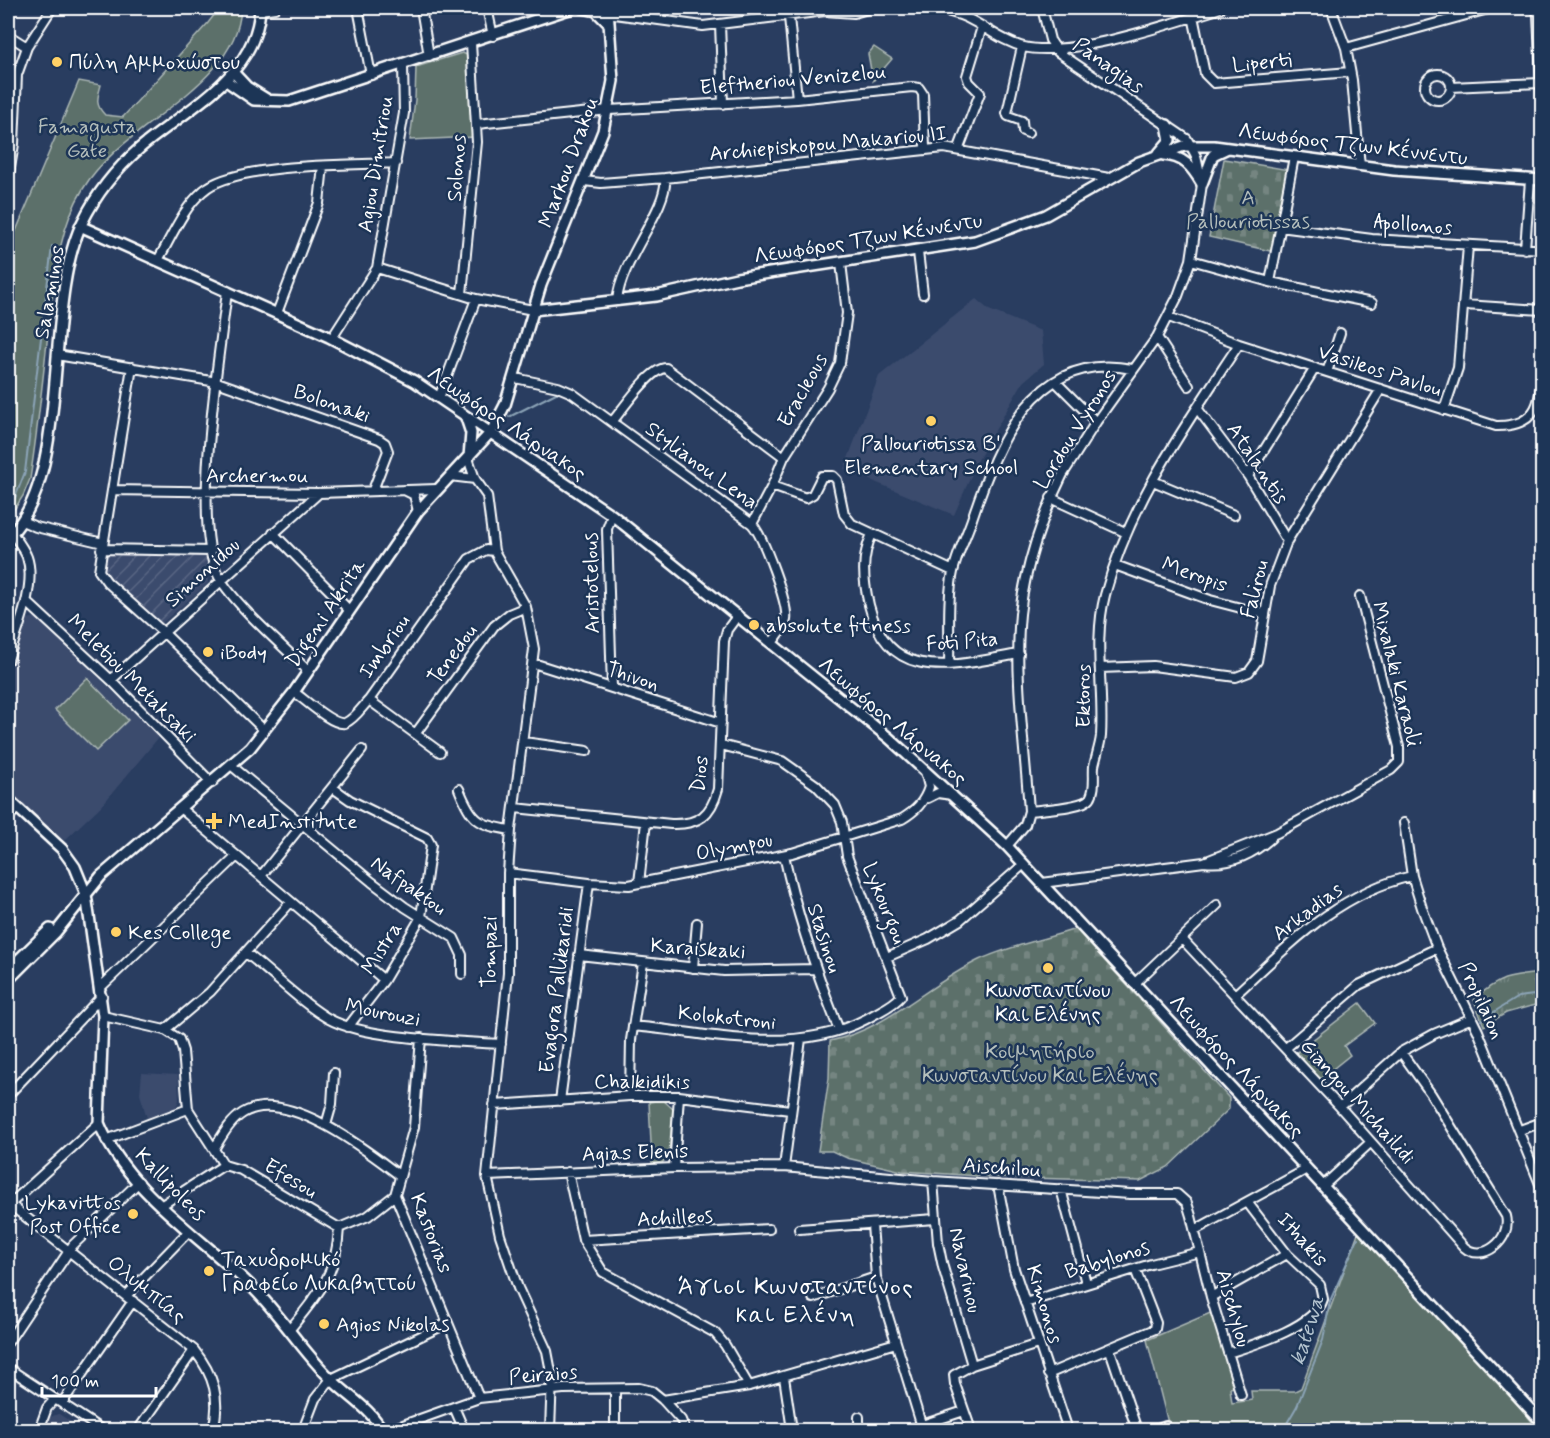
<svg xmlns="http://www.w3.org/2000/svg" width="1550" height="1438" font-family="Mynerve,sans-serif">
	<style>
		.built { fill: #3b4b6d }
		.industrial { fill: url(#industrial-furrows) }
		.grass { fill: url(#grass-tufts); stroke: #adb8b5; stroke-width: 1.5 }
		.cemetery { fill: url(#cemetery-stones); stroke: #adb8b5; stroke-width: 1.5 }
		.park { fill: #5b706b; stroke: #adb8b5; stroke-width: 1.5 }
		.lines { fill: none; stroke-linecap: round; stroke-linejoin: round }
		.stream { stroke: #8ca4b7; stroke-width: 2 }
		.minor-casing { stroke: #fff; stroke-width: 12 }
		.major-casing { stroke: #fff; stroke-width: 14 }
		.minor { stroke: #1d3557; stroke-width: 8 }
		.major { stroke: #1d3557; stroke-width: 9 }
		.poi-dot { fill: #ffd166; stroke: #1d3557; stroke-width: 2 }
		.labels { text-anchor: middle; stroke-width: 5; stroke-linejoin: round; paint-order: stroke }
		.poi-label { font-size: 21px; fill: #fff; stroke: #1d3557; text-anchor: start }
		.street-label { font-size: 21px; fill: #fff; stroke: #1d3557 }
		.park-label { font-size: 21px; fill: #b5bfbc; stroke: #1d3557 }
		.water-label { font-size: 22px; font-style: italic; fill: #b3c3cf; stroke: #1d3557 }
		.quarter-label { font-size: 24px; letter-spacing: 1.5px; fill: #fff; stroke: #1d3557 }
	</style>
	<defs>
		<pattern id="industrial-furrows" width="10" height="10" patternUnits="userSpaceOnUse" patternTransform="scale(1.5)"><rect width="10" height="10" fill="#3b4b6d"/><path d="M-1 1l2-2M0 10L10 0M9 11l2-2" fill="none" stroke="#586683"/></pattern>
		<pattern id="grass-tufts" width="24" height="20" patternUnits="userSpaceOnUse" patternTransform="scale(1.5)"><rect width="24" height="20" fill="#5b706b"/><path d="M3 7l-1-3M5 7V3M7 7l1-3M15 17l-1-3M17 17v-4M19 17l1-3" fill="none" stroke="#748581"/></pattern>
		<pattern id="cemetery-stones" width="16" height="16" patternUnits="userSpaceOnUse" patternTransform="scale(1.5)"><rect width="16" height="16" fill="#5b706b"/><path d="M2 7V4a2 2 0 0 1 4 0v3zM10 15v-3a2 2 0 0 1 4 0v3z" fill="#748581"/></pattern>
	</defs>
	<rect width="100%" height="100%" fill="#293d60"/>
	<filter id="ink" filterUnits="userSpaceOnUse"><feTurbulence type="fractalNoise" baseFrequency=".0167" numOctaves="2"/><feDisplacementMap in="SourceGraphic" scale="12" xChannelSelector="R" yChannelSelector="G"/><feConvolveMatrix kernelMatrix="1 2 1 2 8 2 1 2 1" color-interpolation-filters="sRGB"/></filter>
	<g filter="url(#ink)">
		<path class="built" d="M976,299l13,11 52,21 3,33 -21,18 -45,78 -24,55 -110,-46 35,-93z
			M37,617l122,120 -56,67 -38,36 -18,-10 -29,-26 -10,-14v-111l19,-60z
			M142,1073l36,2 1,25 -3,7 -29,11 -7,-24z
			M58,1414h1l24,16h-39l6,-13z"/>
		<path class="industrial" d="M104,553l104,2v28l-47,41 -59,-55z"/>
		<path class="grass" d="M1542,973v30l-36,10 -22,13 -10,-26c24,-23 36,-24 68,-27z"/>
		<path class="cemetery" d="M1224,159l65,11 -14,82 -66,-15z
			M1076,929l153,169v11l-61,58 -28,14 -146,-4 -92,-6 -55,-13 -15,-7h-14l11,-73 1,-37c58,-12 97,-56 149,-81 30,-14 66,-21 97,-31z"/>
		<path class="park" d="M211,8h30c-4,80 -119,115 -158,181 -25,41 -28,88 -34,136 -6,51 -11,103 -19,154l-7,17 -15,23 5,-146 -5,-14v-109l71,-169 22,4c-4,14 -6,20 4,30l18,2 85,-94 7,-9z
			M874,47l18,12 -19,22 -5,-27z
			M462,53l8,3 6,81 -66,3 5,-40 1,-33z
			M87,678l41,42 -32,31 -41,-41z
			M1360,1003l15,20 -31,23 6,9 -31,25 -22,-28z
			M663,1100l10,9 -4,45 -7,9h-10l-3,-61z
			M1358,1233l127,133 54,64h-377l7,-3 -22,-87 68,-29 22,75 -7,2 2,15 20,-3 -1,-9h44l6,-3z"/>
		<g class="lines">
			<path class="stream" d="M509,417l49,-25
				M8,516l17,-44 27,-226
				M1481,1020l37,-23 24,-3
				M1283,1430l14,-24 26,-66 7,-39 28,-63"/>
			<g class="minor-casing">
				<path id="minor" d="M358,8l13,67
					M421,8l8,48
					M487,8l6,28
					M932,8c12,2 25,5 35,10 19,9 36,24 57,29 48,11 149,-24 197,-39
					M1331,8l15,40 6,32 8,86
					M1535,8l3,6 4,88
					M260,10l15,-2
					M607,13l96,13 122,-15 29,2 17,-5
					M1193,16l12,58 9,9 136,-11
					M789,17l8,82
					M720,24l3,80
					M8,35l19,12
					M1022,47l-15,66 1,3 14,5 1,10 5,2
					M1346,48l146,-40
					M1425 87a13 13 0 1 1 26 0a13 13 0 1 1-26 0Z
					M1451,87l90,-4
					M477,124l132,-14 188,-11 115,-12 7,1 4,6 2,54
					M959,148l21,-55 -11,-11 -2,-6 15,-49
					M8,180l6,-36 3,-69 10,-28 25,-39
					M584,181l17,2 64,-5 279,-30 165,30
					M1280,227l92,12 170,10
					M1525,249l5,-69
					M918,252l5,42
					M158,260c13,-22 25,-52 45,-69 30,-28 148,-26 193,-28
					M1191,260l79,22 102,21
					M377,268l99,31 57,11
					M1270,282l24,-125
					M227,291c-7,63 -37,235 -8,286 17,29 64,69 88,93
					M462,294l15,-152 -6,-99
					M617,301c3,-40 52,-94 48,-123
					M1465,305l77,5
					M277,313l42,-110 4,-37
					M1169,317l70,27 257,82c44,1 45,-27 46,-61
					M1157,337l32,49
					M332,338l45,-70 27,-155 -1,-48
					M57,355l160,27 162,57 6,4 3,8 -15,39
					M132,367l-33,204 8,11 56,50 101,98
					M1327,372l13,-39
					M515,378l43,9 14,6 180,131c11,12 37,81 34,96 -2,9 -9,16 -14,23
					M1056,382l40,40
					M439,398l37,-99
					M1197,408l51,68 39,65
					M1444,410l14,-42 10,-122
					M612,422c11,-13 38,-54 54,-54l118,89
					M468,458l7,21 12,17 7,55 32,56 8,42 -23,181 -3,43v100l-21,203 13,59 18,53 29,63 5,26 -2,53
					M450,476l25,3
					M1248,476l67,-108
					M1153,481l81,34
					M772,486l34,12 7,-4 9,-18h11l4,4 7,34 8,10 101,47
					M112,490l207,3 118,-4
					M404,490l10,5 4,16
					M1051,498l76,35
					M22,521l14,6 67,16
					M752,524l20,-38 12,-29 44,-69 12,-25 7,-50 -6,-50
					M273,533l76,77
					M872,534c-11,24 -9,45 -3,71 20,81 86,60 150,49
					M101,549l110,2
					M1115,565l95,35 54,14
					M26,601l85,79 101,103
					M8,660c8,-27 29,-74 19,-103 -3,-8 -10,-17 -15,-24
					M533,663l188,60
					M949,663c1,-29 -2,-63 4,-91 4,-19 14,-37 20,-56 25,-74 62,-166 159,-147
					M1100,668l53,-2 83,11 13,-5 8,-11 13,-75 17,-45 94,-152
					M111,680l208,-187
					M612,688l-5,-159 5,-14
					M294,692c10,7 39,34 51,31 10,-4 17,-16 24,-23l100,-141 17,-9 8,1
					M369,700l71,52
					M416,733l78,-107 15,-12 17,-7
					M524,742l63,9
					M232,766l140,116 33,25 49,31 8,17v19
					M333,788l17,12 77,38 4,7 -10,72 -37,63 -36,47
					M459,789c13,32 19,36 52,41
					M928,798l10,-5 14,2
					M180,808l204,172
					M515,808l156,16c28,1 40,-9 47,-35l6,-148 3,-11 11,-15
					M1029,811c13,-2 54,-3 61,-13 6,-9 3,-22 4,-32 2,-10 6,-20 7,-30 3,-47 -8,-95 4,-141 25,-93 82,-172 134,-251
					M8,818l8,-9
					M1404,823l8,53 10,32 15,40 41,83 64,158
					M1007,846l18,-21 4,-14c-4,-64 -15,-134 -9,-197 5,-47 22,-98 43,-140l33,-52 61,-85 21,-41 13,-36 11,-76 -6,-28 -9,-17 -129,-87 -8,-12 -8,-32
					M784,855c13,61 32,117 55,175
					M1204,862l73,-29 114,-63 8,-8v-15l-39,-151
					M508,873l81,10 40,2 163,-32 110,-34c13,-8 22,-16 27,-32l-4,-16
					M261,876l101,-126
					M639,883l7,-61
					M1042,883l162,-21c25,3 48,-7 67,-24
					M1182,939l158,168 124,140c19,17 48,-8 42,-31l-75,-122 -30,-42
					M246,953c25,19 56,51 83,66 36,20 128,22 172,25
					M579,955l145,16 91,-2
					M887,957l41,-18 32,-19 64,-56
					M693,968l4,-45
					M1134,984l83,-79
					M101,987l135,-130
					M1236,994c53,-49 103,-102 176,-118
					M103,1016l62,14 14,9 4,12 5,58 36,56 17,5 98,58
					M633,1026c80,7 168,33 242,-12 9,-5 20,-10 26,-18l-54,-140 -5,-34 -7,-17 -19,-20 -34,-24 -61,-16
					M165,1030l45,-38 80,-89
					M421,1038l-7,89 -19,68 84,203
					M1286,1048l73,-63 78,-37
					M8,1095l94,-99
					M630,1096l1,-56 12,-77
					M560,1101l29,-218
					M494,1105l136,-9h49l111,14
					M1340,1107l61,-55 33,-18 38,-16
					M326,1125l6,-21 2,-31
					M1520,1130l22,-8
					M106,1140l82,-31
					M214,1149c8,-13 16,-28 29,-36 43,-26 123,37 156,62
					M784,1167l17,-128
					M674,1168l5,-72
					M568,1172l15,68 20,32 112,61 10,12 24,41
					M487,1176l187,-8 110,-1 149,14 197,13h47l10,9 4,13 20,81 30,98
					M933,1181l5,62 5,24 29,98
					M998,1185l16,84 54,161
					M1323,1186l48,-44
					M1061,1189l25,94
					M8,1203l186,147c20,25 27,49 19,80
					M162,1205l62,-40
					M8,1206l91,-83
					M872,1225l4,52 46,150
					M339,1228l29,-12 27,-21
					M799,1229l136,-10
					M1195,1230l112,-61
					M583,1240l186,-11
					M126,1296l63,-65
					M1211,1297l76,-43
					M813,1298l63,-21
					M1025,1303l126,-39 49,-12
					M290,1329c28,-34 47,-55 49,-101
					M8,1342l65,-97 66,-63
					M1110,1350l27,80
					M1228,1353c25,-8 87,-26 95,-54l-3,-14 -33,-31 -40,-52
					M8,1368l94,62
					M1048,1374l107,-45 1,-6 -21,-54
					M784,1377l8,53
					M615,1389v41
					M663,1400l86,-14 147,-43
					M62,1403l71,-102
					M454,1407l10,23
					M859,1417v13
					M39,1430l8,-22 8,-9
					M138,1430l56,-80
					M303,1430l12,-31 16,-20 117,-56
					M389,1430l90,-32 84,-9 76,-1 13,3 11,9 18,20 4,10
					M907,1430l57,-19
					M971,1430l-16,-46 -1,-9 18,-10 66,-21
					M1155,1430l11,-4"/>
			</g>
			<g class="major-casing">
				<path id="major" d="M583,8l13,3 11,11
					M233,72l14,15 21,13
					M225,80l29,20 35,1 283,-93
					M1159,153l11,-13 -3,-15
					M1163,155c21,1 29,12 39,29
					M1202,184l11,-29 15,-7
					M80,226l249,111 85,44 198,134 277,223 118,108 535,576
					M533,310l123,-14 81,-18 238,-37 71,-26 93,-53 45,-16h30l180,24 148,10
					M466,418l5,15 -2,24
					M8,537c65,-60 34,-231 74,-314 14,-29 34,-54 58,-75 46,-39 117,-72 120,-140
					M8,799l54,50 13,18 11,27 17,122 -4,107c29,70 103,114 155,166 28,28 49,63 77,90 18,18 39,29 51,51
					M8,970l42,-41
					M8,980l48,-48 45,-56 149,-128 44,-56 124,-181 73,-79 14,-27 36,-120 62,-154 10,-50 -5,-73"/>
			</g>
			<use href="#minor" class="minor"/>
			<use href="#major" class="major"/>
		</g>
	</g>
	<g class="poi-dot">
		<circle cx="57" cy="62" r="6"/>
		<circle cx="931" cy="421" r="6"/>
		<circle cx="754" cy="625" r="6"/>
		<circle cx="208" cy="652" r="6"/>
		<path d="M211 812h6v6h6v6h-6v6h-6v-6h-6v-6h6z"/>
		<circle cx="116" cy="932" r="6"/>
		<circle cx="1048" cy="968" r="6"/>
		<circle cx="133" cy="1214" r="6"/>
		<circle cx="209" cy="1271" r="6"/>
		<circle cx="324" cy="1324" r="6"/>
	</g>
	<g class="labels">
		<g class="poi-label">
			<text x="69" y="69">Πύλη Αμμοχώστου</text>
			<text x="931" y="450" text-anchor="middle">Pallouriotissa B'<tspan x="931" dy="24">Elementary School</tspan></text>
			<text x="766" y="632">absolute fitness</text>
			<text x="220" y="659">iBody</text>
			<text x="228" y="828">MedInstitute</text>
			<text x="128" y="939">Kes College</text>
			<text x="1048" y="997" text-anchor="middle">Κωνσταντίνου<tspan x="1048" dy="24">Και Ελένης</tspan></text>
			<text x="121" y="1209" text-anchor="end">Lykavittos<tspan x="121" dy="24">Post Office</tspan></text>
			<text x="221" y="1266">Ταχυδρομικό<tspan x="221" dy="24">Γραφείο Λυκαβηττού</tspan></text>
			<text x="336" y="1331">Agios Nikolas</text>
		</g>
		<g class="street-label">
			<text transform="translate(1262 62) rotate(-6)" y="7">Liperti</text>
			<text transform="translate(1109 65) rotate(35)" y="7">Panagias</text>
			<text transform="translate(793 79) rotate(-5)" y="7">Eleftheriou Venizelou</text>
			<text transform="translate(828 143) rotate(-5)" y="7">Archiepiskopou Makariou II</text>
			<text transform="translate(1353 144) rotate(7)" y="7">Λεωφόρος Τζων Κέννεντυ</text>
			<text transform="translate(568 162) rotate(-70)" y="7">Markou Drakou</text>
			<text transform="translate(375 164) rotate(-81)" y="7">Agiou Dimitriou</text>
			<text transform="translate(456 168) rotate(-86)" y="7">Solonos</text>
			<text transform="translate(1413 224) rotate(5)" y="7">Apollonos</text>
			<text transform="translate(868 238) rotate(-9)" y="7">Λεωφόρος Τζων Κέννεντυ</text>
			<text transform="translate(49 292) rotate(-80)" y="7">Salaminos</text>
			<text transform="translate(1380 370) rotate(18)" y="7">Vasileos Pavlou</text>
			<text transform="translate(802 390) rotate(-61)" y="7">Eracleous</text>
			<text transform="translate(332 403) rotate(19)" y="7">Bolonaki</text>
			<text transform="translate(507 423) rotate(34)" y="7">Λεωφόρος Λάρνακος</text>
			<text transform="translate(1075 429) rotate(-58)" y="7">Lordou Vyronos</text>
			<text transform="translate(1258 463) rotate(56)" y="7">Atalantis</text>
			<text transform="translate(702 465) rotate(36)" y="7">Stylianou Lena</text>
			<text x="257" y="482">Archermou</text>
			<text transform="translate(202 572) rotate(-42)" y="7">Simonidou</text>
			<text transform="translate(1195 574) rotate(20)" y="7">Meropis</text>
			<text transform="translate(591 583) rotate(-91)" y="7">Aristotelous</text>
			<text transform="translate(1254 589) rotate(-76)" y="7">Falirou</text>
			<text transform="translate(325 613) rotate(-56)" y="7">Digeni Akrita</text>
			<text transform="translate(962 641) rotate(-5)" y="7">Foti Pita</text>
			<text transform="translate(384 646) rotate(-55)" y="7">Imbriou</text>
			<text transform="translate(452 654) rotate(-54)" y="7">Tenedou</text>
			<text transform="translate(1397 674) rotate(76)" y="7">Mixalaki Karaoli</text>
			<text transform="translate(633 676) rotate(18)" y="7">Thivon</text>
			<text transform="translate(132 678) rotate(45)" y="7">Meletiou Metaksaki</text>
			<text transform="translate(1083 696) rotate(-90)" y="7">Ektoros</text>
			<text transform="translate(893 721) rotate(40)" y="7">Λεωφόρος Λάρνακος</text>
			<text transform="translate(699 774) rotate(-83)" y="7">Dios</text>
			<text transform="translate(734 846) rotate(-11)" y="7">Olympou</text>
			<text transform="translate(409 885) rotate(35)" y="7">Nafpaktou</text>
			<text transform="translate(885 903) rotate(68)" y="7">Lykourgou</text>
			<text transform="translate(1307 911) rotate(-37)" y="7">Arkadias</text>
			<text transform="translate(825 938) rotate(72)" y="7">Stasinou</text>
			<text transform="translate(381 948) rotate(-58)" y="7">Mistra</text>
			<text transform="translate(698 948) rotate(4)" y="7">Karaiskaki</text>
			<text transform="translate(489 952) rotate(-89)" y="7">Tompazi</text>
			<text transform="translate(556 990) rotate(-83)" y="7">Evagora Pallikaridi</text>
			<text transform="translate(1482 1000) rotate(65)" y="7">Propilaion</text>
			<text transform="translate(383 1012) rotate(11)" y="7">Mourouzi</text>
			<text transform="translate(727 1017) rotate(6)" y="7">Kolokotroni</text>
			<text transform="translate(1237 1066) rotate(47)" y="7">Λεωφόρος Λάρνακος</text>
			<text x="642" y="1088">Chalkidikis</text>
			<text transform="translate(1358 1101) rotate(48)" y="7">Giangou Michailidi</text>
			<text transform="translate(635 1152) rotate(-2)" y="7">Agias Elenis</text>
			<text transform="translate(1002 1167) rotate(4)" y="7">Aischilou</text>
			<text transform="translate(291 1178) rotate(31)" y="7">Efesou</text>
			<text transform="translate(171 1184) rotate(46)" y="7">Kallipoleos</text>
			<text transform="translate(675 1217) rotate(-3)" y="7">Achilleos</text>
			<text transform="translate(432 1233) rotate(69)" y="7">Kastorias</text>
			<text transform="translate(1303 1239) rotate(48)" y="7">Ithakis</text>
			<text transform="translate(1107 1259) rotate(-17)" y="7">Babylonos</text>
			<text transform="translate(966 1270) rotate(77)" y="7">Navarinou</text>
			<text transform="translate(147 1289) rotate(39)" y="7">Ολυμπίας</text>
			<text transform="translate(1045 1304) rotate(73)" y="7">Kimonos</text>
			<text transform="translate(1234 1308) rotate(74)" y="7">Aischylou</text>
			<text transform="translate(543 1374) rotate(-5)" y="7">Peiraios</text>
		</g>
		<g class="park-label">
			<text x="87" y="133">Famagusta<tspan x="87" dy="24">Gate</tspan></text>
			<text x="1248" y="204">A<tspan x="1248" dy="24">Pallouriotissas</tspan></text>
			<text x="1040" y="1058">Κοιμητήριο<tspan x="1040" dy="24">Κωνσταντίνου Και Ελένης</tspan></text>
		</g>
		<g class="water-label">
			<text transform="translate(1306 1330) rotate(-72)" y="8">katewa</text>
		</g>
		<g class="quarter-label">
			<text x="796" y="1294">Άγιοι Κωνσταντίνος<tspan x="796" dy="28">και Ελένη</tspan></text>
		</g>
	</g>
	<rect width="1550" height="1438" fill="none" stroke="#1d3557" stroke-width="30"/>
	<rect x="15" y="15" width="1520" height="1408" fill="none" stroke="#fff" stroke-width="2" filter="url(#ink)"/>
	<path d="M42 1387v9h114v-9" fill="none" stroke="#ffffff" stroke-width="3"/>
	<text x="51" y="1387" font-size="18" fill="#ffffff" stroke="#1d3557" stroke-width="4.5" paint-order="stroke">100 m</text>
</svg>
